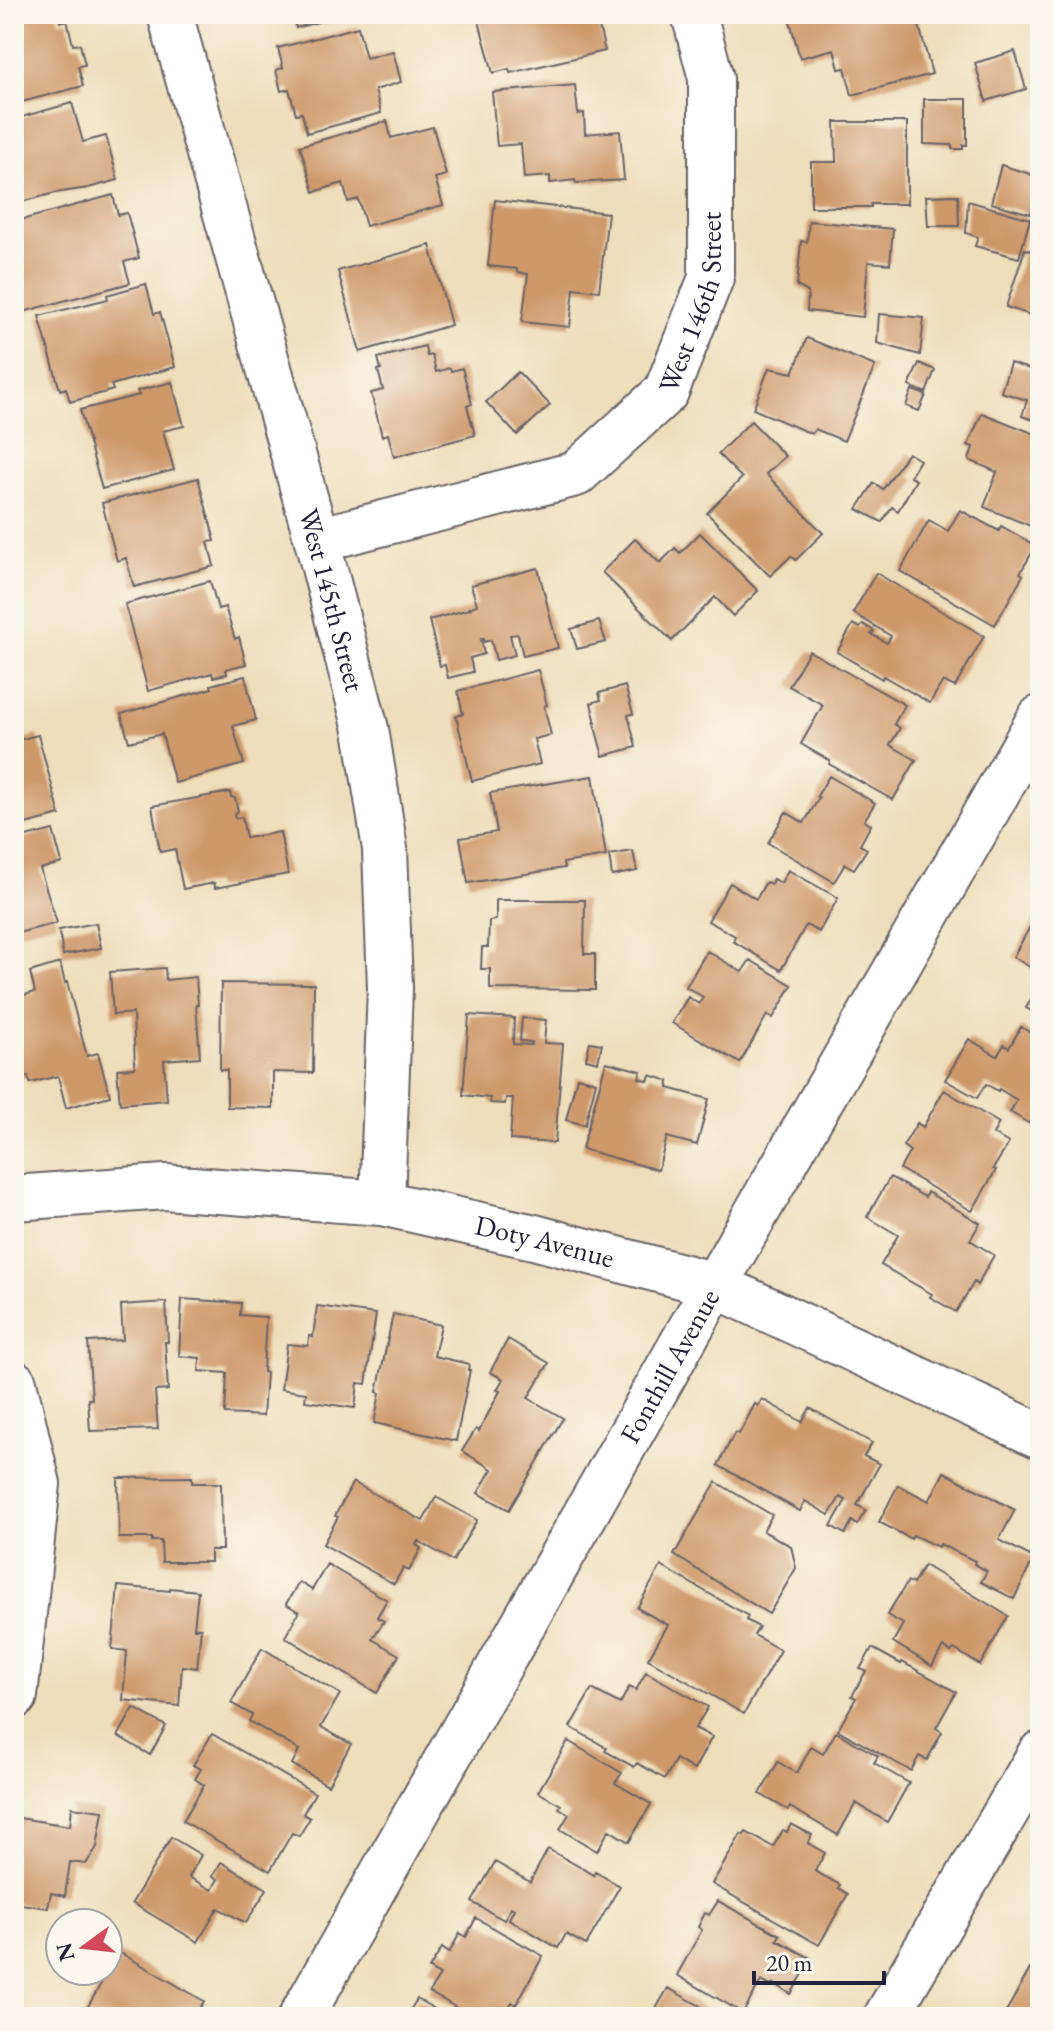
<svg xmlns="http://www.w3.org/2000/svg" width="1054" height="2031" font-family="'EB Garamond',serif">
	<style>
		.building { fill: #ce9869 }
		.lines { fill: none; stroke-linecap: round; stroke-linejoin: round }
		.minor-casing { stroke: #696367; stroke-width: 48 }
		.minor { stroke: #fff; stroke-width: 44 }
		.labels { text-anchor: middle; stroke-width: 8; stroke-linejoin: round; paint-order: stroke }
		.street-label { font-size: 28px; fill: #22223b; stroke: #fbf7ec }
	</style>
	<rect width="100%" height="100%" fill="#fbf7ec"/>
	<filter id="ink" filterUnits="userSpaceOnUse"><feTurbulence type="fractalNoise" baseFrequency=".0125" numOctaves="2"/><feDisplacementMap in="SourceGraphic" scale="16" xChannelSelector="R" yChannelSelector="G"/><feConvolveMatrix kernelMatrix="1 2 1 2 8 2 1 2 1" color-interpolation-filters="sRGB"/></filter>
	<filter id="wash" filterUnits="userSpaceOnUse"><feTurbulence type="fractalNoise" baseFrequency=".006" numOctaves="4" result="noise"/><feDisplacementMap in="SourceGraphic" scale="32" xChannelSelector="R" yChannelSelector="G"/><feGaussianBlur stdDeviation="1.8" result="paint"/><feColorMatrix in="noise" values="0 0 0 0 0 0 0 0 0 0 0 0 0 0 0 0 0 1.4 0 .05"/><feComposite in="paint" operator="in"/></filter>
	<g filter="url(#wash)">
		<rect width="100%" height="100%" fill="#eeddba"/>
		<g id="blocks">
			<path class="building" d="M14,14h43l3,8 7,-2 6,25 7,-1 5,21 -7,1 5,20 -69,18z
				M292,14h52v1l-48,13z
				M477,14h119l9,37 -95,22 -1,-4 -16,4z
				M788,14h128l16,60 -80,21 -7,-27 -6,1 -5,-20 -34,9z
				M358,27l8,31 27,-7 8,31 -26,8 6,23 -74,20 -5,-20 -6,1 -7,-25 -8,2 -5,-21 7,-2 -5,-20z
				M1015,51l11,38 -40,12 -11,-38z
				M575,85l3,29 6,-1 1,21 35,-3 4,49 -48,3 -1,-3 -25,3v-7l-26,2 -3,-34 -24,2 -5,-54z
				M924,99h43v46h-4v4h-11v-4l-28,-1z
				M72,103l11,39 23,-6 12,44 -30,8 -33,5 -41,11v-85z
				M387,121l4,17 42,-11 13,48 -11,3 8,27 -77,21 -8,-27 -10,3 -5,-19 -29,9 -14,-46z
				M835,122h72v82h-36v3h-60v-45h25z
				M1001,165l39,12 -9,37 -40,-11z
				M113,195l5,20 9,-2 12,45 -15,4 6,21 -111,30 -5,-19v-8l8,-2 -8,-29v-33z
				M958,195l1,31h-31l-2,-30z
				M495,200l113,13 -9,78 -25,-3 -4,39 -48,-5 6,-48 -11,-2v-3l-29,-3z
				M968,201l62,18 -11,39 -44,-12 3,-9 -12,-4z
				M809,221l84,8 -3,35 -22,-2 -5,55 -56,-6 1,-19 -11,-6 4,-45 6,1z
				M430,245l21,80 -91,27 -22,-81z
				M1025,249l15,5v64l-34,-11z
				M146,284l8,30 6,-2 15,55 -64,18 2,5 -43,12 -4,-14 -6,2 -21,-74 69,-17 -1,-4z
				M879,314l45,4 -4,37 -43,-12z
				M807,338l68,28 -31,75 -29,-12 -3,5 -59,-25 16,-41 24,5z
				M425,346l2,10 5,-1 4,17 14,-4 1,3 11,-3 10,36 -5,2 8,29 -81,22 -6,-23 -6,2 -11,-43 12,-3 -5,-20 3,-1 -3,-11z
				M1039,359l1,1v62l-18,-6 5,-16 -26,-8 9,-29 26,8z
				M919,363l16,7 -9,23 -17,-7z
				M518,372l32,33 -33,30 -31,-33z
				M172,382l12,44 -21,5 11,39 -72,19 -22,-79 59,-15 -2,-4z
				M912,390l14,5 -7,16 -13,-5z
				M982,413l58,23v81h-3l-4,10 -49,-20 13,-35 -28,-12 4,-13 -5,-2z
				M751,421l34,35 -19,18 57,59 -27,27 -5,-4 -21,20 -63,-63 35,-35 -24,-24z
				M908,453l12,7 -10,17 6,3 -18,31 -6,-4 -10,15 -25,-13 17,-26 9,6z
				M198,478l17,63 -7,1 6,24 -80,21 -8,-29 -9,3 -15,-58z
				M960,510l39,21 2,-5 35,20 -16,27 3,2 -28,50 -95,-54 29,-51 19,11z
				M700,533l58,58 -25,25 -18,-19 -43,44 -70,-69 33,-33 25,24 15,-15 5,5z
				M538,568l20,80 -35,8 -5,-22 -8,1 5,20 -19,5 -5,-20 -7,2v-3h-3l3,15 -14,4 3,14 -25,6 -3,-13 -5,1 -11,-46 41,-11 -1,-1 8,-3 -6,-20z
				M876,573l108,63 -29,51 -12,-6 -13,22 -47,-27 -1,3 -45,-27 16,-28 7,4 3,-4 11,7 -3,3 16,9 4,-7 -38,-23z
				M210,581l8,28 7,-2 10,32 4,-2 7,27 -20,5 1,5 -14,3 -1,-4 -64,18 -23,-87z
				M599,621l7,21 -29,7 -6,-20z
				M809,651l96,54 -11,19 6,4 -10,17 26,15 -23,40 -64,-36 1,-3 -29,-17 22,-39 -34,-19z
				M538,670l9,35 -3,1 7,29 -17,4 6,25 -68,17 -16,-65 7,-2 -5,-23z
				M245,676l11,44 -23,6 11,38 -69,19 -13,-49 -33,8 -8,-28 91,-26 -1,-3z
				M625,686l8,28 -5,1 8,32 -33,9 -9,-33h2l-5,-20 10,-3 -2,-7z
				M38,735l22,80 -46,12v-86z
				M593,776l13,80 -43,7 1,5 -96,15 -8,-45 37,-6 -7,-39z
				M829,776l46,27 -11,18 7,4 -11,20 7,4 -13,20 -9,-5 -11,18 -66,-39 18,-31 18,11 15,-25 -2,-2z
				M230,792l1,5 4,1 3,13 -4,3 1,4 7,-1 4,21 34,-6 8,42 -73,14 -1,-5 -31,6 -8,-40 -15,3 -8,-46z
				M53,830l9,33 -22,6 17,54 -43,11v-94z
				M633,851l4,20 -25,5 -3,-21z
				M788,870l50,28 -19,34 -13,-7 -25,45 -48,-29 2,-5 -27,-15 22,-38 26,16 10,-17 5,2 2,-5 8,4z
				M496,900h89l-1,54h11v36l-105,-1v-20h-9l1,-22h6l1,-26 7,-1z
				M1035,918l5,3v52l-27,-16z
				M96,923l5,25 -38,7 -4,-25z
				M707,951l35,21 8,-12 42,25 -19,33 -6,-3 -27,48 -68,-40 16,-26 11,7 4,-7 -17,-10z
				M60,963l5,20 2,-1 20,74 11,-3 12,43 -44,12 -8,-32 -28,7 -2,-7 -14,4v-82l21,-6 -5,-20z
				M165,968l1,12 30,-3 2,28h-2l4,52 -36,3 3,40 -47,4 -3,-35 18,-1 -2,-55 -20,2 -3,-43z
				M221,983l93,1 -1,89 -40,-1v36l-46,-1v-37h-7z
				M1040,989v27l-14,-8 7,-12 2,1z
				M469,1015l45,3 -1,26 18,1 1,-3 -12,-1 2,-23 24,2 -2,23 19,1 -8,99 -45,-3 3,-42h-7l-1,6 -15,-1v-5l-27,-3z
				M1021,1027l19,12v91l-30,-18 7,-12 -18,-11 -1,2 -12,-7 -9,14 -32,-18 24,-41 28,17 7,-11 5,3z
				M590,1042l12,2 -4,18 -12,-3z
				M606,1062l35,9 -2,7 9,3 2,-6 19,6 -1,7 41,11 -12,46 -30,-8 -9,33 -76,-21z
				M577,1077l19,5 -11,43 -19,-5z
				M944,1090l55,33 -6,11 16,9 -16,26 3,1 -24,41 -72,-42 10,-18 -7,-5 14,-23 6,4z
				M890,1177l35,20 2,-5 53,31 -10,17 24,15 -17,30 -3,-3 -18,30 -26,-15 2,-3 -51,-29 17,-30 -31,-18z
				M182,1299l59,4 -1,12 26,2 -3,55 3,1 -3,43 -38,-2 2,-41 -28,-2 1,-13 -21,-2z
				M166,1302l2,40h-3l3,48 -13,1 3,38 -68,2 -2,-32h4l-4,-57 35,-2 -2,-35z
				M317,1306l59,8 -10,70 -8,-1 -3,25 -50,-7 1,-8 -25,-4 6,-45 21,2 1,-10 4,1z
				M393,1314l48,11 -7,31 35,8 -1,6h2l-14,71 -82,-18 6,-30 -3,-1z
				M508,1339l41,24 -21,35 35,20 -54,92 -31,-17 14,-24 -30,-18 14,-22 3,2 21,-40 -3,-1 6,-11 -13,-7z
				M762,1399l40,23 8,-14 62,35 -8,13 16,8 -23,41 9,5 -9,15 -5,-4 -7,13 -14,-8 15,-26 -6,-3 -11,18 -24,-14 -5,10 -82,-46 17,-33 4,2 16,-30 3,2z
				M944,1472l71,38 -16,30 35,18 -20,41 -33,-17 6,-11 -13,-7 1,-3 -35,-17 -2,3 -25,-12 -2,4 -32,-17 19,-37 31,16z
				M192,1477v6h29l1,67h-12v12h-48l-1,-21h-9v-3h-33l-1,-60z
				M353,1482l70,39 13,-24 41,23 -24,41 -35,-20 -2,4 5,3 -12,23 -6,-3 -9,16 -71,-40 15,-27 -3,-1z
				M716,1482l56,33 -9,16 28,15 5,22 -27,46 -95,-59z
				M327,1564l60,36 -10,17 7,4 -12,18 27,16 -22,38 -92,-56 14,-25 -13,-8 13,-22 13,8z
				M924,1565l84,51 -28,49 -26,-16 -3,3 -8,-5 -11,19 -39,-24 10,-18 -16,-9 21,-34 5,3z
				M661,1566l87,50 -2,4 13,7 -5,8 26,15 -36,64 -96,-55 20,-34 -31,-17z
				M118,1586l52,5v-3l28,3 -4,37h7l-4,40 -15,-2 -3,40 -56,-6 4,-49 -15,-2z
				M262,1648l78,46 -19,33 30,17 -23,41 -36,-21 7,-14 -50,-29 3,-6 -21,-12z
				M872,1648l29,16 1,-2 54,30 -20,36 6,4 -15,28 -8,-4 -8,15 -73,-41 18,-32 -4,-2 14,-25 -6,-2z
				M646,1672l62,35 -13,21 17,9 -18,33 -18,-11 -11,20 -28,-16 -3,4 -29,-16 2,-3 -37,-21 22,-38 28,15 9,-17 7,3z
				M134,1708l32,18 -16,29 -32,-19z
				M836,1732l42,24 -4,7 35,20 -22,39 -31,-19 -18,32 -48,-28 -2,3 -28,-16 18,-32 19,11 14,-26 12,7z
				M212,1734l103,59 -12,21 7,4 -11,18 -7,-3 -22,38 -87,-50 21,-36 -9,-6 6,-10 -8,-4z
				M568,1741l54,32 -7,10 36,21 -22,38 -20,-12 -12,21 -37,-22 9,-15 -10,-6 2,-3 -23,-13z
				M72,1807l31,4 -6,36 -11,17 -16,-2 -5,34 -14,-3 -3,15 -34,-5v-55l5,-30 51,8z
				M791,1824l21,11 -4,8 17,10 -10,18 25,14 -2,3 10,6 -29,51 -107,-61 29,-50 3,1 2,-3 27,15 10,-17 4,2z
				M171,1837l30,18 -12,22 23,13 6,-11 -5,-3 8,-14 46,27 -21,34 -28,-15 -20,34 -66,-39z
				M548,1849l46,26 1,-3 25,14 -34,59 -20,-11 -8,14 -49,-29 5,-10 -3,-2 -7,13 -32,-18 23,-40 35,20z
				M718,1901l62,34 -3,5 35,19 -21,35 -18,-11 -2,3 -10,-5 -18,32 -66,-38 25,-45 -4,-3 7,-14 4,2z
				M476,1918l67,38 -27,49 -4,-3 -9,15h-30l-44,-25 11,-17 -11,-6 13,-21 7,5 11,-20 6,4z
				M119,1952l85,49 -9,16h-113z
				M1030,1969l10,6v42h-37z
				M668,1988l52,29h-69z
				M417,1999l32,18h-43z"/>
		</g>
	</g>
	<g filter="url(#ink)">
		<use href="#blocks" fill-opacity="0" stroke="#696367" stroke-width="2"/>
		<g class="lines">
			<g class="minor-casing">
				<g id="minor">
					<path id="s1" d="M170,14l147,526 49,189 19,120 5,139 -8,215"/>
					<path id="s2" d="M317,540l259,-66 90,-82 45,-114v-200l-17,-64"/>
					<path id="s3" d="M14,1198l151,-11 217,16 152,34 181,48 325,151"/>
					<path d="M14,1383l24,101 -23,212"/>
					<path id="s4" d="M301,2017l414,-732 325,-567"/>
					<path d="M886,2017l154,-263"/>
				</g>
			</g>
			<use href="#minor" class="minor"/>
		</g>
	</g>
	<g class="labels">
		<g class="street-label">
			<text dy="10" stroke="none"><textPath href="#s2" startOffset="484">West 146th Street</textPath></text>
			<text dy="10" stroke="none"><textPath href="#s1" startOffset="608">West 145th Street</textPath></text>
			<text dy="10" stroke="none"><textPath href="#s3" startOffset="536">Doty Avenue</textPath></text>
			<text dy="10" stroke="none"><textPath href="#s4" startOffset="748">Fonthill Avenue</textPath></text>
		</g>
	</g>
	<rect width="1054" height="2031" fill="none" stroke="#fbf7ec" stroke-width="48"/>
	<g transform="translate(84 1947) rotate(255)"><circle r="38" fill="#fbf7ec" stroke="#a4a2a5" stroke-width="2"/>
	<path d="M0-6L14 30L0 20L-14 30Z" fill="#d1495b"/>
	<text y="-12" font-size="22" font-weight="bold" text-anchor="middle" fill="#22223b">N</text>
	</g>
	<path d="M754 1971v12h130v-12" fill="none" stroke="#22223b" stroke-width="4"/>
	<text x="766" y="1971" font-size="24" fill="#22223b" stroke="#fbf7ec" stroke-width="6" paint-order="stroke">20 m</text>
</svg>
